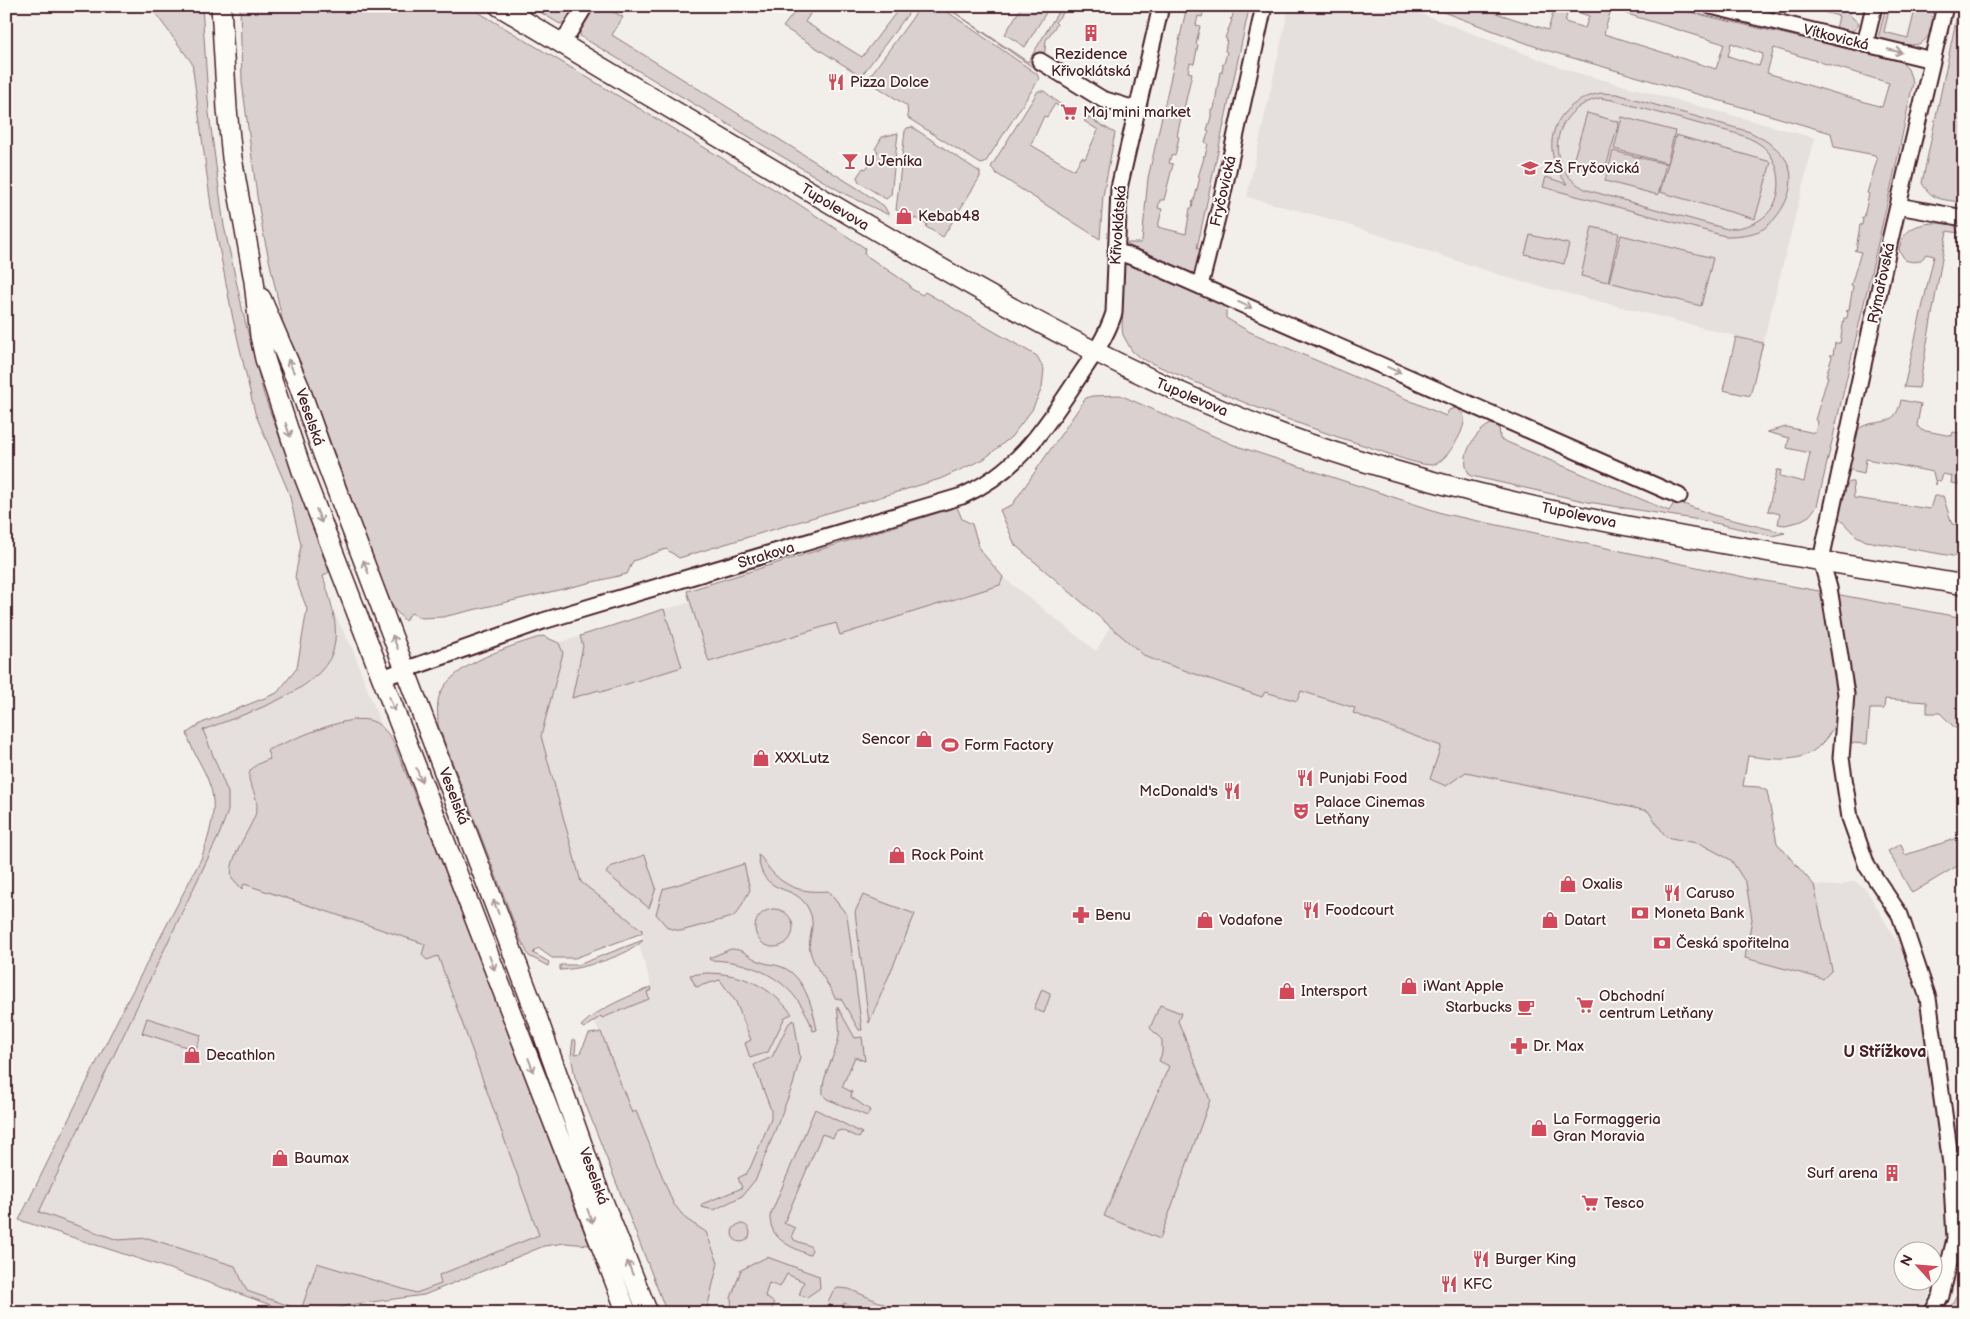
<svg xmlns="http://www.w3.org/2000/svg" width="1970" height="1319" font-family="'Balsamiq Sans',sans-serif">
	<style>
		.built { fill: #e5dfdd; fill-rule: evenodd }
		.green { fill: #d9d0cf; stroke: #92787d; fill-rule: evenodd }
		.lines { fill: none; stroke-linecap: round; stroke-linejoin: round }
		.minor-casing { stroke: #4a1f2b; stroke-width: 19 }
		.major-casing { stroke: #4a1f2b; stroke-width: 22 }
		.minor { stroke: #fdfcf7; stroke-width: 15 }
		.major { stroke: #fdfcf7; stroke-width: 19 }
		.oneway { stroke: #ac999b }
		.labels { text-anchor: middle; stroke-width: 4; stroke-linejoin: round; paint-order: stroke }
		.street-label { font-size: 15px; fill: #4a1f2b; stroke: #fdfcf7 }
		.poi-label { font-size: 15px; fill: #4a1f2b; stroke: #fdfcf7; text-anchor: start }
		.neighbourhood-label { font-size: 16px; font-weight: bold; fill: #4a1f2b; stroke: #fdfcf7 }
	</style>
	<rect width="100%" height="100%" fill="#f2efeb"/>
	<filter id="ink" filterUnits="userSpaceOnUse"><feTurbulence type="fractalNoise" baseFrequency=".02" numOctaves="2"/><feDisplacementMap in="SourceGraphic" scale="10" xChannelSelector="R" yChannelSelector="G"/><feConvolveMatrix kernelMatrix="1 2 1 2 8 2 1 2 1" color-interpolation-filters="sRGB"/></filter>
	<g filter="url(#ink)">
		<path class="built" d="M1289,6h112l166,64 248,68 -52,205 -248,-63 -185,-61 -83,-22z
			M957,507l5,12 10,5 8,26 23,27 93,74 15,-26 35,32 116,40 3,-5 32,9 3,-10 55,17 -2,5 88,33 25,26 182,39 111,-24 8,4 10,52 37,42 25,1 15,-5 12,8 34,58 21,63 22,148 3,79 -18,61 -8,15h-1214l10,-58 -10,-23 -20,-13 -13,-16 -37,-92 -4,2 -38,-94 7,-3 1,2 47,-19 -2,-7 5,-3 -13,-44 4,-5 -2,-10 -60,-48 -40,-146 22,-83 -4,-10 105,-34 26,-6 -3,-12zM1902,1252h30v30h-30z
			M334,613l19,37 28,75 11,14 197,506 -24,-2 -21,3 -120,49 -75,10 -23,8h-33l-120,-43 -154,-50 100,-203 10,5 90,-187 9,-24v-18l-25,-63 72,-29 33,-18 19,-18 6,-16z"/>
		<path class="green" d="M150,6h52l7,107 15,113 21,95 19,74 65,177 -6,4c7,23 17,50 10,75 -13,42 -93,64 -130,79l25,63v18l-9,24 -180,377 79,28 30,-2 87,28 12,25 54,19 16,-47 99,30 25,-9 -2,-9 100,-40 -101,-279 -11,4 -5,-5 3,-11 -181,-60 -2,5 -10,-11c-5,-19 19,-48 24,-66 7,-23 -28,-39 14,-53l-3,-9c24,-9 78,-35 101,-30 11,2 17,10 24,19l82,203 115,303 -24,-2 -21,3 -120,49 -75,10 -23,8h-33l-120,-43 -154,-50 100,-203 82,-158c8,-23 18,-52 8,-76 -6,-18 -18,-32 -22,-50l15,-10 75,-30 20,-25 10,-59 -12,-32 6,-32 -12,-52 -34,-80 -22,-94 -22,-113 -19,-143z
			M240,6h228l329,197 68,45 -1,6 46,31v3l12,7 3,-3 112,64 7,13 -2,19 -10,22 -21,27 -27,22 -44,20 -261,79 -13,-9 -33,12 -6,13 -184,43 -22,1 -10,-5 -6,8 -10,-11 -11,-22 -79,-215 -22,-50 -20,-91 -6,-36 -15,-114z
			M530,6h44l1,2 -7,12 -8,4z
			M595,6l9,1 19,10 -11,18 250,156 22,15 5,9 -44,-21 -265,-158v-9z
			M799,6h16l-10,16 57,35 39,-51h13l-52,69 -4,-1 -75,-47z
			M921,6h18l98,68 2,5 -54,84 -4,1 -73,-46 -1,-12 -40,-26z
			M945,6l83,56 30,-50 4,-6h3l-3,4 2,2 -9,10 2,2 -11,16 -3,30 -5,1z
			M1022,6h28l-25,41 -20,-13z
			M1187,6h18l-3,11 -4,-1 -2,9 4,1 -4,18 2,1 -4,19 -4,-1 -2,9 4,1 -8,36 -4,-1 -2,9 3,1 -4,18 2,1 -4,19 -4,-1 -2,8 4,1 -9,36h-4l-2,8 4,1 -4,18 28,7 4,-26h2l1,-5 -1,-1 2,-1 6,-24h-2l6,-19 -1,-2h2l3,-12 -3,-2 4,-11 -2,-1 4,-13v-8h3l6,-37h2l1,-6 -1,-1 2,-1 3,-12 -2,-1 2,-12 -2,-1 7,-18 -2,-1 2,-1 3,-12 14,3 -52,239 4,2 -1,11 6,30 20,19v8l24,14 196,84 3,-6 7,-2c4,3 8,5 8,11 2,11 -20,47 -33,46 -19,-1 -46,-13 -65,-19 -78,-24 -152,-55 -226,-88l-8,-7 -9,-16 -1,-8 3,-80 3,-4h12l2,-2 6,-63z
			M1427,6h48l73,24 7,-24h109l236,55 8,8 5,14 -17,82 -79,341 -8,10 -11,6 -13,3 -7,-1 2,-10 -12,-3 9,-41h4l-1,6 24,6 6,-29 -23,-5 2,-10 -22,-6 19,-5 29,6 3,-12 -3,-1 13,-44h-2l6,-19 -2,-2h3l2,-12h5l4,-25h3l1,-6 -2,-1 3,-1 4,-24 -2,-1 10,-33 -7,-2h2l4,-25h2l1,-6 -2,-1 3,-1 5,-23 -2,-1 10,-33 -2,-5 -41,-8 -3,-14 -289,-84zM1572,7l9,3 -1,3 9,3 -4,12 -20,-6 3,-12h3zM1611,9l113,35 -8,25 -112,-35zM1731,43l32,11 -4,12 -31,-10zM1774,48l115,35 -7,24 -115,-34z
			M1740,6h36l-2,8z
			M1799,6h54l-3,9 9,9c-5,10 -14,7 -23,5l3,-13z
			M1886,6h4l-6,26 24,6 8,-32h23c-12,45 -17,43 -61,33z
			M1959,6h5v175l-5,21c-19,-3 -27,-2 -37,-19z
			M1038,91h6l25,21 -14,-8 -8,13 -3,-1 -13,29 43,25 8,-13 3,2 13,-29 -14,-9 3,-4 28,16 -12,63 -3,43 -103,-65 -6,-7z
			M1601,93l16,1 133,38c13,7 25,13 34,25 17,23 0,58 -21,72 -11,6 -25,7 -38,7l-182,-49 3,-10 21,7c-31,-38 -12,-82 34,-91zM1600,98l12,2c32,9 63,17 95,26 18,5 39,8 54,19 16,12 22,36 15,55 -8,21 -29,28 -49,29l-140,-39c-46,-22 -36,-81 13,-92z
			M1587,113l32,9 -15,52 -32,-9z
			M1622,117l53,14 -8,32 -53,-14z
			M912,127l68,45v5l-37,60 -17,-10 1,-3 -12,-6 -2,3 -17,-11 9,-79 2,-3z
			M898,133l-7,62 -5,4 -27,-17 -2,-5 6,-9 3,1 12,-18 -3,-2 7,-12z
			M1676,135l95,27 -16,57 -95,-27z
			M1613,151l53,13 -8,31 -53,-14z
			M1937,223l17,2 5,8 -12,-2 -28,157 -15,-1 30,-131 -8,-2c-5,9 -12,9 -21,6l-6,-10c3,-21 19,-27 38,-27z
			M1592,227l27,6 -11,49 -27,-6z
			M1530,235l39,9 -5,20 -39,-10z
			M1621,235l92,23 -12,48 -92,-24z
			M1736,337l27,6 -13,53 -27,-6z
			M1120,395l114,50 211,69 304,64 215,40v111l-9,-1 -15,-15h-13v-11l-42,-3 -1,10h-14l-3,35 -16,-1 1,-17h-18c-21,39 -47,35 -86,30l-5,30 16,1 8,4 10,52 37,42 18,85 -9,9 -78,-21 7,-39 -6,-36 -15,-23 -30,-16 -35,-7 -18,-26 -182,-39 -20,14 -16,-7 11,-33 -88,-33 2,-5 -54,-17 -4,10 -32,-9 -3,5 -116,-40 -131,-112 -15,-35 12,-5 74,-107 6,-2z
			M1901,400l20,4 -4,21 4,5 31,6 1,-4 11,2v51l-13,-2 1,-7 -9,-2 -2,7 -4,-1 -1,5 -3,-13 -67,-13 -2,15 -9,-2 -6,-4 8,-38c16,-14 38,2 44,-30z
			M1491,424l8,2 1,13 169,72 5,-8 4,-1 35,13 72,18 -13,3 -66,-15 -118,-19 -117,-26c-15,-16 4,-45 20,-52z
			M1850,482h3l1,16 76,11 4,-13h9l9,28 12,2v32l-98,-17 -11,-6 -16,-17 5,-29z
			M957,507l5,12 10,5 8,26 23,27 -3,8 -160,50 -4,-12 -127,39 -22,-71z
			M664,609l18,58 -81,25 -2,-2 -27,8 11,-52 -3,-10z
			M543,636l16,7 4,10 -22,83 40,146 61,48v3l-67,25h-23l-14,-10 -5,5 16,9 -1,4 -19,-10 -9,-18 -82,-213c0,-9 -2,-22 2,-31 13,-31 74,-49 103,-58z
			M1964,836v26l-52,31 -24,-42 13,-7 4,11z
			M645,855l11,33 -7,20 -43,-35 4,-6z
			M758,855c5,3 6,7 10,12 16,21 35,26 60,24l19,24 15,115h-3l-18,-31 -6,-1c-6,-15 -22,-32 -25,-47 -3,-14 7,-25 -1,-41 -14,-30 -47,-10 -51,-55z
			M744,864l6,26 -12,22 -6,5 -51,14 -13,-3 -12,-14 7,-25z
			M863,895l52,19 -46,109 -14,-111z
			M755 928a19 19 0 1 1 38 0a19 19 0 1 1-38 0Z
			M643,940c-11,15 -65,30 -83,30v-5h18z
			M731,949c13,0 18,8 28,12 8,4 16,3 23,6 23,9 31,42 35,63l-4,1c-14,-47 -55,-70 -103,-71l-1,-2z
			M706,973c36,0 64,13 86,41l-7,3 -17,35 -18,6 -5,-15 6,-3 -15,-38 -16,-22 -24,7 -6,-12z
			M651,987l1,3 -5,2 2,7 -47,19 -1,-2 -17,12 -3,-2c19,-19 45,-28 70,-39z
			M1042,989l8,4v3l-6,17 -10,-4z
			M1160,1005l21,8 -3,8 32,79 -50,139 -56,-23 65,-150 -10,-5 3,-8v-13l-12,-12z
			M837,1006l18,32 7,-1 3,24 -10,-4 -13,30 10,5 -1,5 19,13 -3,6 -40,-17 -4,-4c-2,-19 11,-36 15,-54 3,-12 0,-23 -1,-35z
			M147,1018l54,17 -5,15 -54,-17z
			M794,1020l6,37 -7,28 -37,94 -14,17 -28,14 -13,-3 1,-3 40,-16 -4,-10 8,-4 4,-6 21,-49v-9l-17,-45 18,-8 17,-34z
			M601,1032l31,81 4,-2 37,92 13,16 20,13 12,31 -12,50h-39l-92,-236 -4,-21 2,-17 3,2 -1,13 5,-1 9,-19z
			M815,1109l47,24 -3,5 -18,-8 -5,2 -3,6 -11,-4 -38,89 11,5 -3,7 2,5 16,6 2,4 -3,5c-19,-9 -39,-15 -39,-39z
			M732 1233a9 9 0 1 1 18 0a9 9 0 1 1-18 0Z
			M767,1257l52,19 1,12 -13,9 -8,-2 5,-13 -17,-8 -7,13 -11,-4 -4,13 9,7 -3,10h-39l-1,-15 10,-28z
			M838,1288l11,1 44,19 5,5h-30l-24,-10 -3,5 -7,2 -6,-8 5,-11z
			M1956,1296l8,4v13h-16z"/>
		<g class="lines">
			<g class="minor-casing">
				<path id="minor" d="M1711,6l221,54
					M562,44l23,-38
					M1865,44l9,-38
					M1040,61l62,38 36,11
					M1898,206l66,12
					M1116,251l27,10 536,235
					M1200,286l21,-84 43,-196
					M382,678l161,-57 419,-125c53,-24 79,-62 110,-109 16,-24 33,-46 42,-74l5,-125 42,-182
					M1932,1313l9,-17 14,-57 -4,-75 -23,-166 -28,-83 -33,-49 -17,-48 -9,-60 5,-64 -17,-106 -8,-28 69,-320 55,-234"/>
			</g>
			<g class="major-casing">
				<path id="major" d="M221,6l6,103 5,49 22,123 6,55 5,23 37,112 325,842
					M499,6c117,70 233,140 351,209 147,87 295,171 457,228 211,73 438,104 657,142
					M261,298l38,88 24,68 212,557 60,170 53,132"/>
			</g>
			<use href="#minor" class="minor"/>
			<use href="#major" class="major"/>
		</g>
		<defs><path id="oneway-shaft" d="M-6 0H5M1.5-3L5.5 0L1.5 3" fill="none" stroke-width="1.6" stroke-linecap="round" stroke-linejoin="round" transform="scale(1.25)"/></defs>
		<g class="oneway">
			<use href="#oneway-shaft" transform="translate(1895 51) rotate(13)"/>
			<use href="#oneway-shaft" transform="translate(1245 305) rotate(24)"/>
			<use href="#oneway-shaft" transform="translate(291 366) rotate(-114)"/>
			<use href="#oneway-shaft" transform="translate(1394 370) rotate(24)"/>
			<use href="#oneway-shaft" transform="translate(288 430) rotate(71)"/>
			<use href="#oneway-shaft" transform="translate(319 516) rotate(69)"/>
			<use href="#oneway-shaft" transform="translate(366 567) rotate(-111)"/>
			<use href="#oneway-shaft" transform="translate(395 642) rotate(-111)"/>
			<use href="#oneway-shaft" transform="translate(392 704) rotate(69)"/>
			<use href="#oneway-shaft" transform="translate(419 775) rotate(69)"/>
			<use href="#oneway-shaft" transform="translate(496 907) rotate(-111)"/>
			<use href="#oneway-shaft" transform="translate(492 963) rotate(69)"/>
			<use href="#oneway-shaft" transform="translate(531 1065) rotate(69)"/>
			<use href="#oneway-shaft" transform="translate(590 1216) rotate(69)"/>
			<use href="#oneway-shaft" transform="translate(630 1268) rotate(-112)"/>
		</g>
	</g>
	<defs>
		<g id="building-bare" transform="scale(1.35)"><path d="M-4-6H4V6H1V3H-1V6H-4ZM-2.5-4.3h1.7v1.8h-1.7ZM.8-4.3h1.7v1.8H.8ZM-2.5-1h1.7V.8h-1.7ZM.8-1h1.7V.8H.8Z" fill="#d1495b" stroke="#fdfcf7" stroke-width="2.5" paint-order="stroke"/></g>
		<g id="restaurant-bare" transform="scale(1.35)"><path d="M-5-6h1v4h1v-4h1v4h1v-4h1v5L-1.5 .5V6h-2V.5L-5-1ZM5-6V6H3V1.5H1.5Q1.5-4 5-6Z" fill="#d1495b" stroke="#fdfcf7" stroke-width="2.5" paint-order="stroke"/></g>
		<g id="supermarket-bare" transform="scale(1.35)"><path d="M-6-5.5h2.5l.6 2H6L4.5 2H-2.5L-4.4-4H-6ZM-1.5 3.2a1.3 1.3 0 1 0 .1 0ZM3 3.2a1.3 1.3 0 1 0 .1 0Z" fill="#d1495b" stroke="#fdfcf7" stroke-width="2.5" paint-order="stroke"/></g>
		<g id="bar-bare" transform="scale(1.35)"><path d="M-6-5H6L.8 .8V4.5H3.5V6h-7V4.5H-.8V.8Z" fill="#d1495b" stroke="#fdfcf7" stroke-width="2.5" paint-order="stroke"/></g>
		<g id="school-bare" transform="scale(1.35)"><path d="M0-5L7-2L0 1L-7-2ZM-4 1L0 2.5L4 1V4Q0 6-4 4Z" fill="#d1495b" stroke="#fdfcf7" stroke-width="2.5" paint-order="stroke"/></g>
		<g id="shop-bare" transform="scale(1.35)"><path d="M-5-2.5h2.3a2.7 3.5 0 0 1 5.4 0H5L5.5 6h-11ZM-1.5-2.5h3a1.5 2.3 0 0 0-3 0Z" fill="#d1495b" stroke="#fdfcf7" stroke-width="2.5" paint-order="stroke"/></g>
		<g id="stadium-bare" transform="scale(1.35)"><path d="M0-5a6.5 5 0 1 0 0 10a6.5 5 0 1 0 0-10ZM-3.5-1.8h7v3.6h-7Z" fill="#d1495b" stroke="#fdfcf7" stroke-width="2.5" paint-order="stroke"/></g>
		<g id="theatre-bare" transform="scale(1.35)"><path d="M-5-5.5Q0-4 5-5.5V0Q5 5 0 6Q-5 5-5 0ZM-3.3-2.5H-1v1.5H-3.3ZM1-2.5H3.3v1.5H1ZM-2.8 1Q0 5.5 2.8 1Z" fill="#d1495b" stroke="#fdfcf7" stroke-width="2.5" paint-order="stroke"/></g>
		<g id="bank-bare" transform="scale(1.35)"><path d="M-6-4H6V4H-6ZM0-2.3a2.3 2.3 0 1 0 0 4.6a2.3 2.3 0 1 0 0-4.6Z" fill="#d1495b" stroke="#fdfcf7" stroke-width="2.5" paint-order="stroke"/></g>
		<g id="pharmacy-bare" transform="scale(1.35)"><path d="M-2-6h4v4h4v4h-4v4h-4v-4h-4v-4h4Z" fill="#d1495b" stroke="#fdfcf7" stroke-width="2.5" paint-order="stroke"/></g>
		<g id="cafe-bare" transform="scale(1.35)"><path d="M-5.5-4.5H6V0H3Q3 3.5 0 3.5H-2.5Q-5.5 3.5-5.5 0ZM3-3.2v2h1.7v-2ZM-6 4.5H4V6H-6Z" fill="#d1495b" stroke="#fdfcf7" stroke-width="2.5" paint-order="stroke"/></g>
	</defs>
	<g fill-rule="evenodd">
		<use href="#building-bare" x="1091" y="33"/>
		<use href="#restaurant-bare" x="836" y="82"/>
		<use href="#supermarket-bare" x="1069" y="112"/>
		<use href="#bar-bare" x="850" y="161"/>
		<use href="#school-bare" x="1530" y="168"/>
		<use href="#shop-bare" x="904" y="216"/>
		<use href="#shop-bare" x="924" y="739"/>
		<use href="#stadium-bare" x="950" y="745"/>
		<use href="#shop-bare" x="761" y="758"/>
		<use href="#restaurant-bare" x="1305" y="778"/>
		<use href="#restaurant-bare" x="1232" y="791"/>
		<use href="#theatre-bare" x="1301" y="811"/>
		<use href="#shop-bare" x="897" y="855"/>
		<use href="#shop-bare" x="1568" y="884"/>
		<use href="#restaurant-bare" x="1672" y="893"/>
		<use href="#restaurant-bare" x="1311" y="910"/>
		<use href="#bank-bare" x="1640" y="913"/>
		<use href="#pharmacy-bare" x="1081" y="915"/>
		<use href="#shop-bare" x="1205" y="920"/>
		<use href="#shop-bare" x="1550" y="920"/>
		<use href="#bank-bare" x="1662" y="943"/>
		<use href="#shop-bare" x="1409" y="986"/>
		<use href="#shop-bare" x="1287" y="991"/>
		<use href="#supermarket-bare" x="1585" y="1005"/>
		<use href="#cafe-bare" x="1526" y="1007"/>
		<use href="#pharmacy-bare" x="1519" y="1046"/>
		<use href="#shop-bare" x="192" y="1055"/>
		<use href="#shop-bare" x="1539" y="1128"/>
		<use href="#shop-bare" x="280" y="1158"/>
		<use href="#building-bare" x="1892" y="1173"/>
		<use href="#supermarket-bare" x="1590" y="1203"/>
		<use href="#restaurant-bare" x="1481" y="1259"/>
		<use href="#restaurant-bare" x="1449" y="1284"/>
	</g>
	<g class="labels">
		<g class="street-label">
			<text transform="translate(1836 37) rotate(14)" y="5">Vítkovická</text>
			<text transform="translate(1223 191) rotate(-77)" y="5">Fryčovická</text>
			<text transform="translate(835 207) rotate(31)" y="5">Tupolevova</text>
			<text transform="translate(1118 225) rotate(-86)" y="5">Křivoklátská</text>
			<text transform="translate(1881 283) rotate(-78)" y="5">Rýmařovská</text>
			<text transform="translate(1192 397) rotate(23)" y="5">Tupolevova</text>
			<text transform="translate(310 417) rotate(71)" y="5">Veselská</text>
			<text transform="translate(1579 515) rotate(12)" y="5">Tupolevova</text>
			<text transform="translate(766 555) rotate(-17)" y="5">Strakova</text>
			<text transform="translate(454 796) rotate(69)" y="5">Veselská</text>
			<text transform="translate(594 1176) rotate(70)" y="5">Veselská</text>
		</g>
		<g class="poi-label">
			<text x="1091" y="59" text-anchor="middle">Rezidence<tspan x="1091" dy="17">Křivoklátská</tspan></text>
			<text x="850" y="87">Pizza Dolce</text>
			<text x="1083" y="117">Maj mini market</text>
			<text x="864" y="166">U Jeníka</text>
			<text x="1544" y="173">ZŠ Fryčovická</text>
			<text x="918" y="221">Kebab48</text>
			<text x="910" y="744" text-anchor="end">Sencor</text>
			<text x="964" y="750">Form Factory</text>
			<text x="775" y="763">XXXLutz</text>
			<text x="1319" y="783">Punjabi Food</text>
			<text x="1218" y="796" text-anchor="end">McDonald's</text>
			<text x="1315" y="807">Palace Cinemas<tspan x="1315" dy="17">Letňany</tspan></text>
			<text x="911" y="860">Rock Point</text>
			<text x="1582" y="889">Oxalis</text>
			<text x="1686" y="898">Caruso</text>
			<text x="1325" y="915">Foodcourt</text>
			<text x="1654" y="918">Moneta Bank</text>
			<text x="1095" y="920">Benu</text>
			<text x="1219" y="925">Vodafone</text>
			<text x="1564" y="925">Datart</text>
			<text x="1676" y="948">Česká spořitelna</text>
			<text x="1423" y="991">iWant Apple</text>
			<text x="1301" y="996">Intersport</text>
			<text x="1599" y="1001">Obchodní<tspan x="1599" dy="17">centrum Letňany</tspan></text>
			<text x="1512" y="1012" text-anchor="end">Starbucks</text>
			<text x="1533" y="1051">Dr. Max</text>
			<text x="206" y="1060">Decathlon</text>
			<text x="1553" y="1124">La Formaggeria<tspan x="1553" dy="17">Gran Moravia</tspan></text>
			<text x="294" y="1163">Baumax</text>
			<text x="1878" y="1178" text-anchor="end">Surf arena</text>
			<text x="1604" y="1208">Tesco</text>
			<text x="1495" y="1264">Burger King</text>
			<text x="1463" y="1289">KFC</text>
		</g>
		<g class="neighbourhood-label">
			<text x="1885" y="1057">U Střížkova</text>
		</g>
	</g>
	<rect width="1970" height="1319" fill="none" stroke="#fdfcf7" stroke-width="25"/>
	<rect x="12" y="12" width="1945" height="1294" fill="none" stroke="#4a1f2b" stroke-width="2" filter="url(#ink)"/>
	<g transform="translate(1918 1266) rotate(296)"><circle r="24" fill="#fdfcf7" stroke="#b5a4a5"/>
	<path d="M0-4L9 19L0 12L-9 19Z" fill="#d1495b"/>
	<text y="-8" font-size="14" font-weight="bold" text-anchor="middle" fill="#4a1f2b">N</text>
	</g>
</svg>
